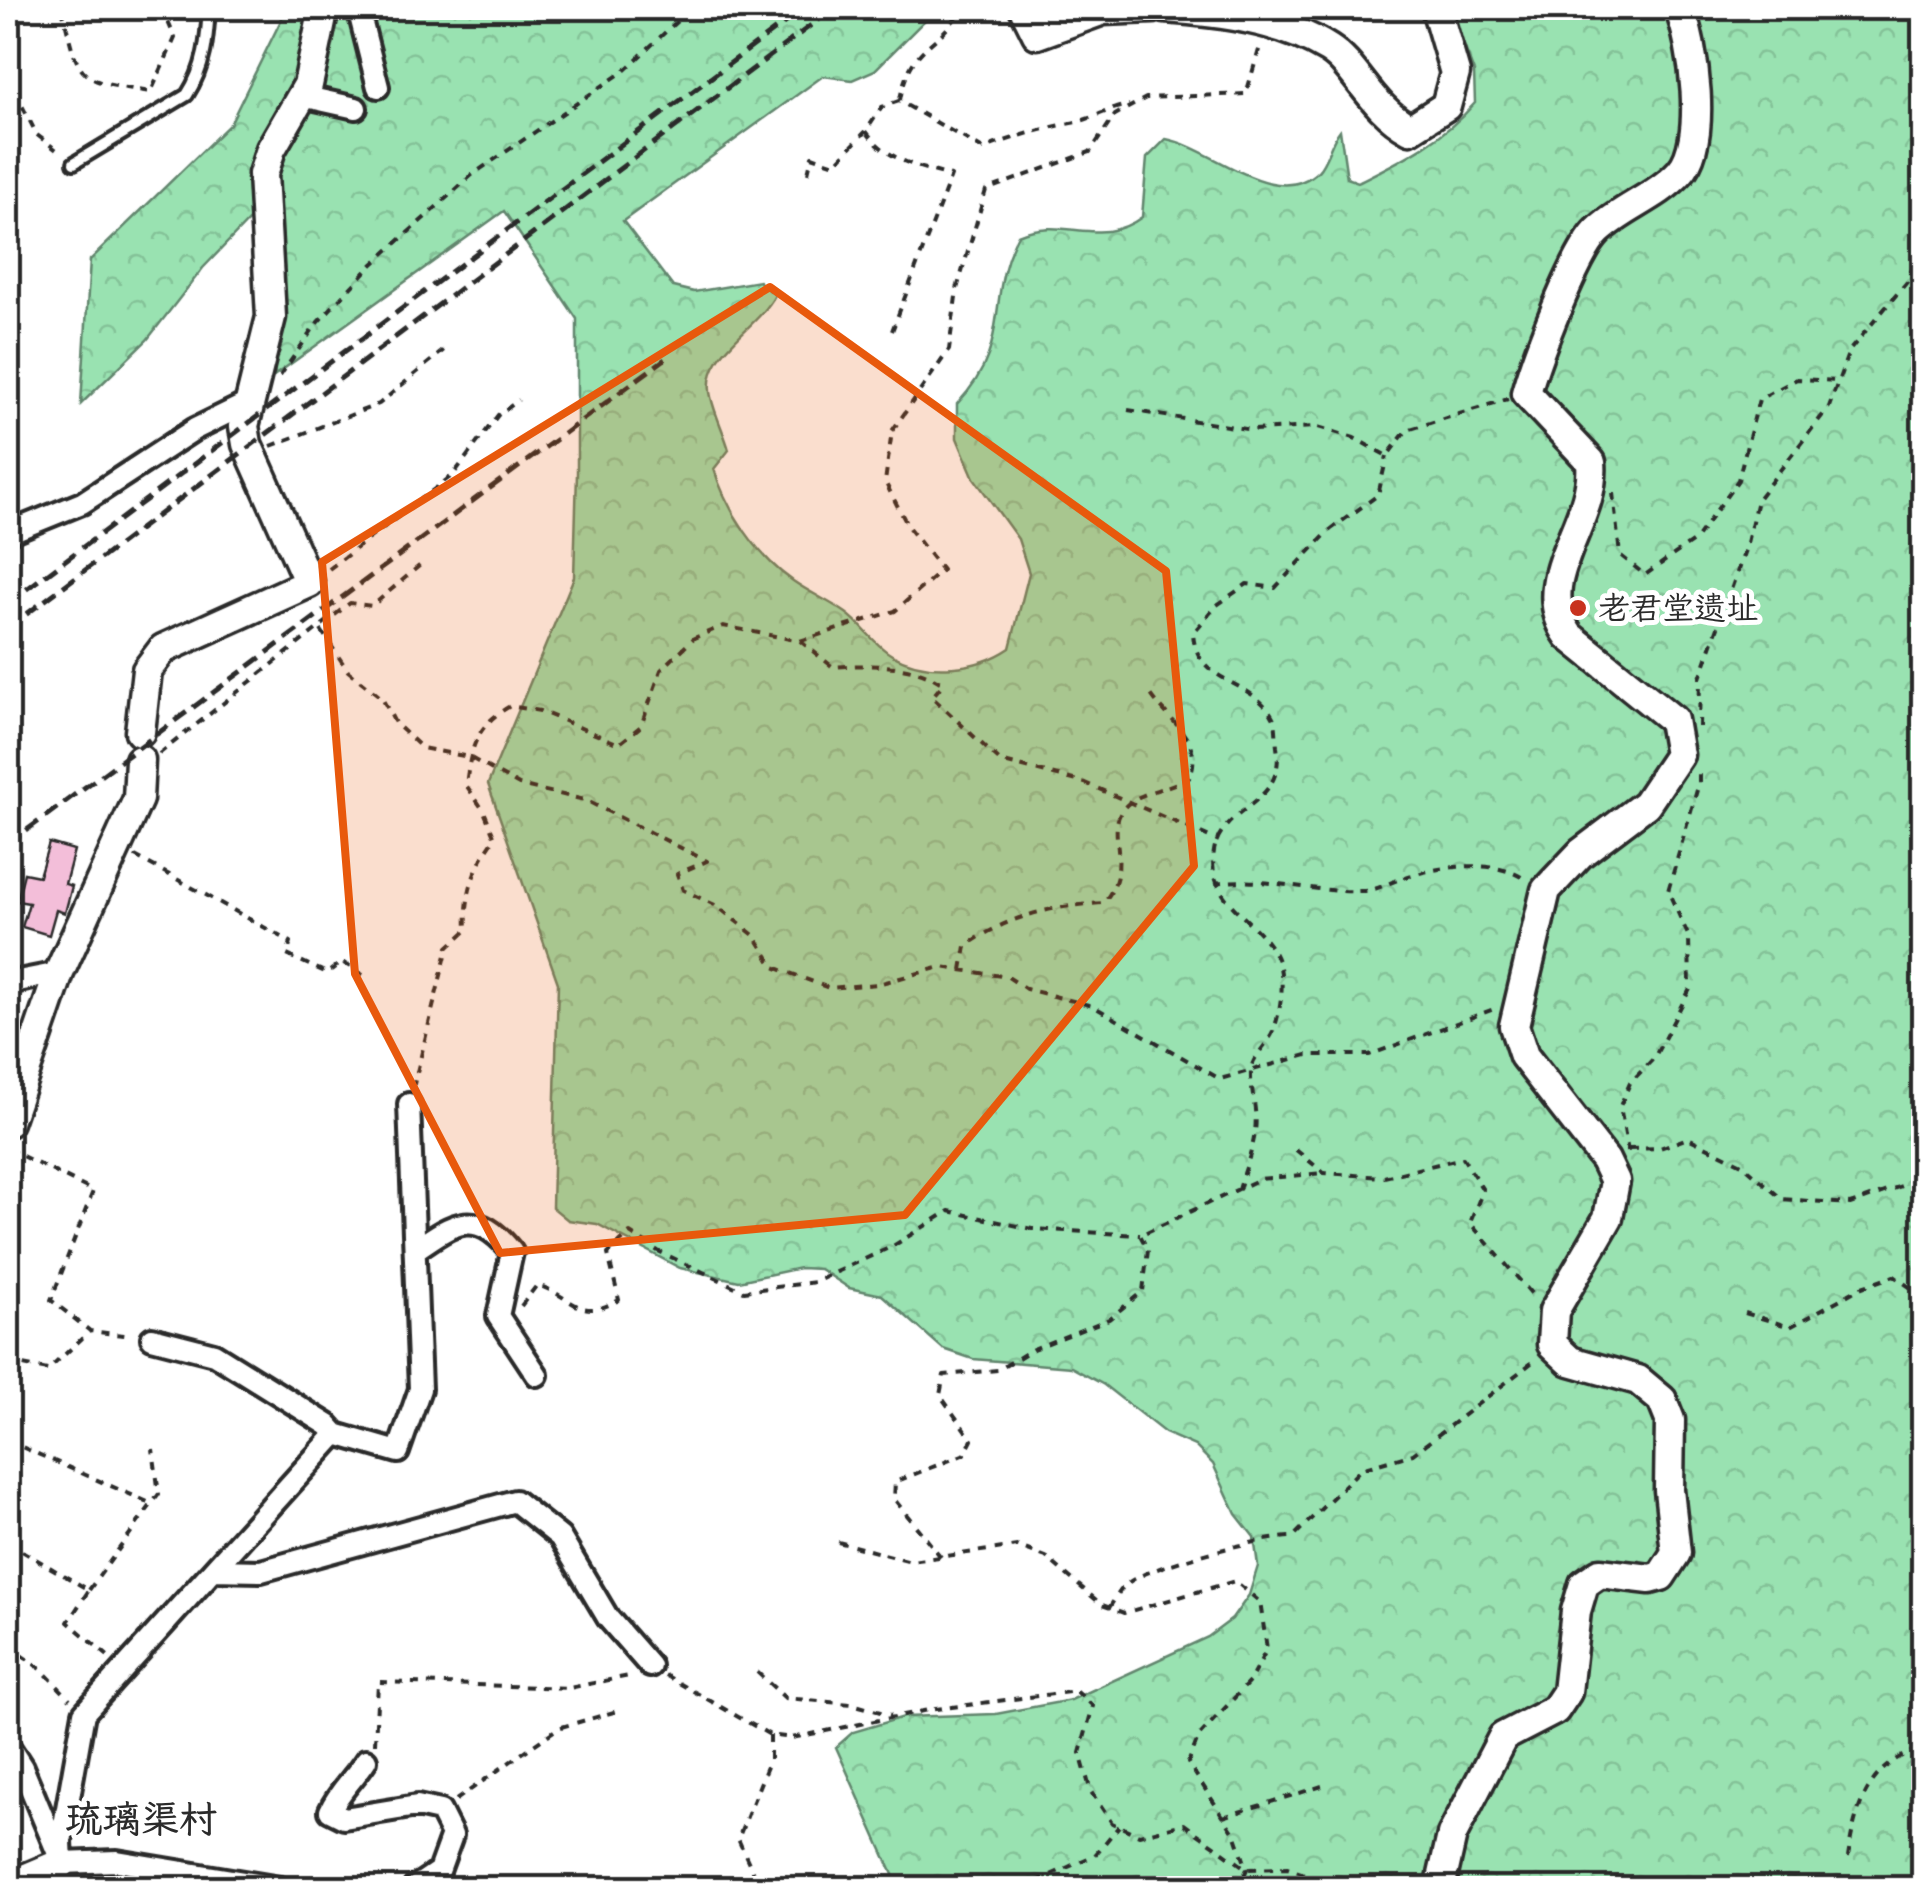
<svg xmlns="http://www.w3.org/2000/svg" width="1931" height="1896" font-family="'Comic Neue','LXGW WenKai TC',sans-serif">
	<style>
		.forest { fill: url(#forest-crowns); stroke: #62866e; stroke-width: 2.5 }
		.building { fill: #f3bed9; stroke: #2b2b2b; stroke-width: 2.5 }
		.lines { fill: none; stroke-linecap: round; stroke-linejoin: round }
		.lane-casing { stroke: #2b2b2b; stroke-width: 18 }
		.street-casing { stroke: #2b2b2b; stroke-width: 28 }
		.secondary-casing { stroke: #2b2b2b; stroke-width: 35 }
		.path { stroke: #2b2b2b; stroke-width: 4; stroke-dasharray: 8 8; stroke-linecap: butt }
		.lane { stroke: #fff; stroke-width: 10 }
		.street { stroke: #fff; stroke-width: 20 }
		.secondary { stroke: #fff; stroke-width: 28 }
		.rail { stroke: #2b2b2b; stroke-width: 5; stroke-dasharray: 15 8; stroke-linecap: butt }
		.marked { fill: #e8590c; fill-opacity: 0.2; stroke: #e8590c; stroke-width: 8; stroke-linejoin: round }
		.poi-dot { fill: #c8321e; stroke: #fff; stroke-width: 4 }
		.labels { text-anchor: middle; stroke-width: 10; stroke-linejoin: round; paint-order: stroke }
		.poi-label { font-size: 32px; fill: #2b2b2b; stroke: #fff; text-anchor: start }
		.quarter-label { font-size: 38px; font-weight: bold; fill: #2b2b2b; stroke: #fff }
	</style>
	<defs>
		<pattern id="forest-crowns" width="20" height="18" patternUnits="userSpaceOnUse" patternTransform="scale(2.5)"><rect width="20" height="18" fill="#99e2b1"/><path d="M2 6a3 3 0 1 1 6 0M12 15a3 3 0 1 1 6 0" fill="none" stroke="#84c298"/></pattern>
	</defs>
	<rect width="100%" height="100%" fill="#fff"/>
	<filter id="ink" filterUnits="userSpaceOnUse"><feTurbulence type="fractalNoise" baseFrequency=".01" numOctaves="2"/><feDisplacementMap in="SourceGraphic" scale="20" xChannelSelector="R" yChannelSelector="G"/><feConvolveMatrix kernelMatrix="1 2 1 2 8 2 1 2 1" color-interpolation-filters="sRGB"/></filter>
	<g filter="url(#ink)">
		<path class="forest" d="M287,8h650l-62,62 -23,10 -29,-4 -200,145 50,66 21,5 65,-11 16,14c-18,35 -75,59 -64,102 4,18 13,35 18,53l-15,19c13,42 43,87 79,112 17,12 36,20 53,32 17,12 28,32 46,42 35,20 86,15 118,-7l19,-75 -11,-34 -44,-61 -17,-40v-34c57,-60 27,-106 61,-169 47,-20 81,14 124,-18l5,-59 19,-19c46,8 110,73 152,32 9,-9 13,-30 22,-41l7,48 11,4c44,-22 84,-41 117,-79l-1,-31 -24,-64h473v1880h-1024l-63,-141 17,-15 51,-15 92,-3 75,-14 137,-63 24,-18 17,-24 9,-29 -4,-29 -18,-23 -23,-50 -18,-18 -30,-13 -61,-48 -33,-18 -98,-8 -30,-10 -61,-54 -33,-7 -29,-19 -20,-1 -61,13 -59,-13 -83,-44 -29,-4 -16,-13 6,-224 -70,-199 86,-207 3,-104v-154l-73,-108 -229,164 -22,-159 -50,52 -56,72 -66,64 9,-144 140,-136z"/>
		<path class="building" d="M49,843l25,7 -9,34 7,2 -7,27 -9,-3 -7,25 -27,-8 7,-24 -12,-2 7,-28 15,3z"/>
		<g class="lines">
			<g class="lane-casing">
				<path id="lane" d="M74,163l113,-68c18,-28 20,-55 22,-87"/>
			</g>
			<g class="street-casing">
				<path id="street" d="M358,8l20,79
					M302,96l54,12
					M8,533l74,-30 113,-74 57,-28
					M8,983l51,-10
					M415,1250c40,-28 61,-43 97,2l-14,64 39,59
					M152,1338l62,16 114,71 8,9 62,18 22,-63 -11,-285
					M213,1570l48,1 254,-70 45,36 48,81 42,48
					M8,1745l14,22 37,89
					M366,1760c-12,19 -27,31 -36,51l14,7 73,-12 23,5 12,24 -13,36 -25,17
					M62,1863l-1,-21 23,-129 252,-279
					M62,1863l55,-2 163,27"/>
			</g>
			<g class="secondary-casing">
				<path id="secondary" d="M1024,8l13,26 66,-24 50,-2
					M1165,8c54,4 116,11 164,41 28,18 41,58 81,80l36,-23 9,-33 -19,-65
					M140,732l7,-62 16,-21 146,-66 -62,-139 -3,-18 27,-109 -8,-143 8,-25 37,-64 16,-77
					M8,1122l51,-149 79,-174 2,-39
					M8,1886l54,-23
					M1440,1888l12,-53 51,-98 52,-27 12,-18 9,-81 8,-27 16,-11 50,6 11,-3 15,-23 -7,-63 1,-70 -8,-20 -24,-20 -68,-19 -18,-17 2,-33 54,-93 7,-37 -10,-21 -81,-104 -10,-30 32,-136 35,-37 65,-49 33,-49 -6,-35 -104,-84c-40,-57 28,-113 22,-174l-65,-69c9,-33 49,-140 72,-162 24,-23 59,-34 82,-59 28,-30 14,-129 -1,-164"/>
			</g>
			<path class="path" d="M62,8c18,74 13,72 89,84l24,-54 -13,-30
				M8,78l29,57 25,19
				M900,100c10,-60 45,-54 60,-92
				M808,173l4,-17 23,8 31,-33
				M892,331l59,-155c-33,-9 -65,-16 -85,-45l16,-24 17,-6 84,48c33,-13 58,-20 93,-27 19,-4 33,-14 53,-17
				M280,376l38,-54 55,-58 99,-89 152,-104 67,-63
				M1128,410l124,20 66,-3 36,11 33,18 20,-26 101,-31
				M271,446l108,-42 65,-54
				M1613,493l7,62 25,20 51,-36 42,-59 21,-81 38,-20 43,2
				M329,569l124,-94 45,-60 21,-15
				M321,630l27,41 34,27 13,25 27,25 47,9 50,28 66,15 122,61 -30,13 6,16 34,16 38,30 19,31 55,21 49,-4 63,-17 67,10 18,12 67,17 127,73 87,-24h62l128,-47
				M800,641l33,26c34,-3 82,-4 110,17l-11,13 68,64 85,22 134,58
				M1699,727l1,-49 46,-131 11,-47 72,-93 20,-56 58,-69 17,-42
				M159,754l191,-151 22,3 53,-45
				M135,856l156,86 -4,13 40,18 15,-11 21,13
				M1215,883c49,-7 97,10 147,8 14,0 30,-10 44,-14 34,-11 92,-19 121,4
				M962,970l4,-24c42,-30 85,-40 137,-43 37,-43 -10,-82 34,-105 15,-8 36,-12 52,-20 17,-36 -20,-56 -39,-85
				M413,1088l35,-141 19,-17c-2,-37 6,-61 28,-92l-11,-27 -18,-26c5,-39 10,-59 44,-79l30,5 79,33 22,-18 20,-56 33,-32 29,-12 77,15 95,-30 47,-41 -33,-42 -24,-46 7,-51 57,-81 8,-61 29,-99 104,-38 25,-37 31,-17 100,-4 15,-51
				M8,1149l85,42 -42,109 39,31 42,5
				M1629,1149l31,-1 28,-10 54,26 40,35 68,5 74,-26
				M1296,1150l28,23 60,4 79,-19 20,32 -13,33 66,76
				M1628,1152l-8,-46 10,-23 24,-25 36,-69 -1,-52 -21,-46 31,-108v-16
				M1239,1190c5,-19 14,-39 16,-59 3,-20 -5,-41 -4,-60 0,-13 17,-27 22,-39 7,-18 12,-49 6,-68 -14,-45 -74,-57 -65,-113 7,-45 72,-45 63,-104 -1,-8 0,-23 -4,-30 -21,-39 -77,-32 -80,-84l24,-28 30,-21 28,4 55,-58 48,-35 9,-39
				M521,1306l16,-21c37,11 40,38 82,15l-11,-46 22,-21 28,18 86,40 71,-9 78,-36 56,-35 83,18 108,6
				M1745,1313l45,14 72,-40 32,-11 30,21
				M8,1362l40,8 42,-39
				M8,1441l142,62
				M838,1542l73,19 106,-15 29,11 56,48 22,8 111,-32 25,21 7,47 -18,33 -50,54 -11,27 48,73 11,33 -8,19
				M8,1543l81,47 -21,32 41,35
				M941,1557l-47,-58 1,-17 70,-28 7,-14 -32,-45 4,-20 54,-5 35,-21 76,-30 34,-28 5,-41 -8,-15 120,-56 64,-6
				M89,1590l70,-96 -6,-45
				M1109,1608c6,-9 11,-19 19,-25 21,-17 137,-47 165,-46l68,-68 52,-15 125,-96
				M8,1646l33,23 29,30
				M757,1672l28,26 67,6 39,11
				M665,1675l105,60 22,3 136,-28 148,-19 17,15 -13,47 11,39 21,31 27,12 45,-11 63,45 40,-1 57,20
				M770,1735v24l-32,80 15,33 19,16
				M375,1744l3,-62 191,6 65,-13
				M456,1800l102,-72 63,-18
				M1223,1817l99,-31
				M1848,1857c7,-51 22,-96 76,-109
				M1022,1888l73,-33 24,-29"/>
			<use href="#lane" class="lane"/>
			<use href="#street" class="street"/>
			<use href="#secondary" class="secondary"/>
			<path class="rail" d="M8,603l796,-595
				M8,628l826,-620
				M8,844l657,-485"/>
		</g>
	</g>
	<path class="marked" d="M770,287l396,284 28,295 -289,349 -405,38 -145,-279 -33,-412z"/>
	<circle class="poi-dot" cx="1578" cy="608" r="10"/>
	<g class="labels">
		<g class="poi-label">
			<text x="1598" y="619">老君堂遗址</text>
		</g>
		<g class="quarter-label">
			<text x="141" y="1832">琉璃渠村</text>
		</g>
	</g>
	<rect width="1931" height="1896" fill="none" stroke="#fff" stroke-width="40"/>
	<rect x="20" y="20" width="1891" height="1856" fill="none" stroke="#2b2b2b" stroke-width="4" filter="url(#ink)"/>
</svg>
